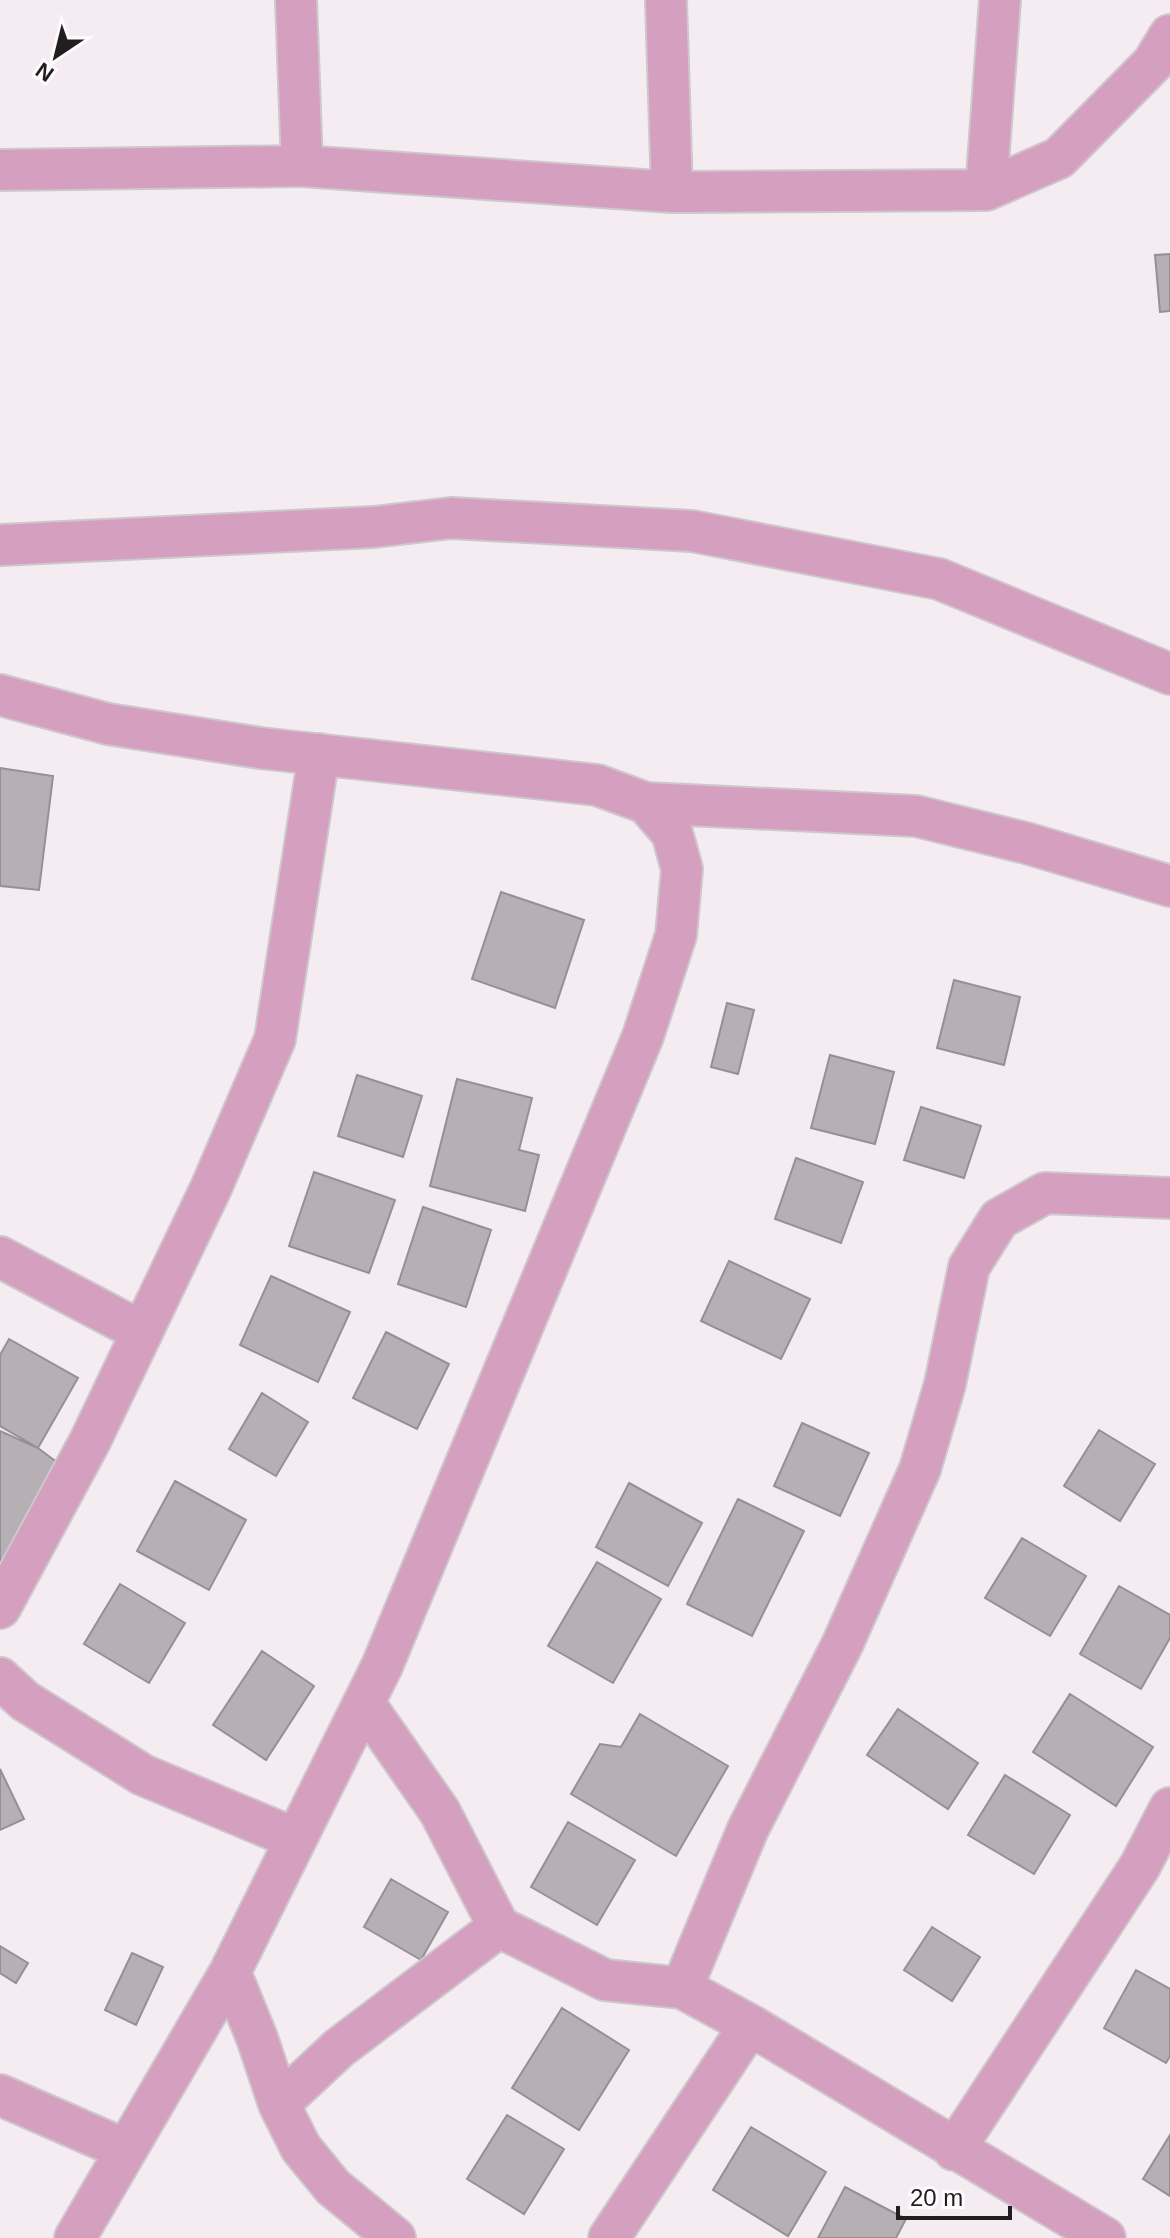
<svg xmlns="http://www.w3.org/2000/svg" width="1170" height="2238" font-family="Arial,sans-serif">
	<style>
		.building { fill: #b6afb3; stroke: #968f93; stroke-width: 2 }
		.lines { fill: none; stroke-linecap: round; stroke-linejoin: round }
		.street-casing { stroke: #cec7cb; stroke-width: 44 }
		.street { stroke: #d59fc0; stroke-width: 40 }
	</style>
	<rect width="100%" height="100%" fill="#f4ecf1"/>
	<path class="building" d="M1170,254v57l-10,1 -5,-57z
		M0,768l53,8 -14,114 -39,-4z
		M501,892l83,28 -29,88 -83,-29z
		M954,980l66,17 -16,68 -67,-17z
		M727,1003l27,7 -16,64 -27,-7z
		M830,1055l64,17 -19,72 -64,-16z
		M357,1075l65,21 -19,61 -65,-21z
		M457,1079l75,19 -13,52 20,5 -14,56 -95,-25z
		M921,1107l60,19 -17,52 -60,-18z
		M796,1158l67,24 -22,61 -66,-24z
		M314,1172l81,28 -26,73 -80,-27z
		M423,1207l68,23 -25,77 -68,-23z
		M729,1261l81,38 -29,60 -80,-38z
		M271,1276l79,36 -32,70 -78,-37z
		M386,1332l63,32 -32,65 -64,-31z
		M9,1339l69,39 -40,70 -38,-22v-71z
		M262,1393l46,29 -32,54 -47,-27z
		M802,1423l67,30 -29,63 -66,-30z
		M1099,1430l56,34 -35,57 -56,-35z
		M0,1431l38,17 28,21 -66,98z
		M175,1481l71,39 -37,70 -72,-39z
		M629,1483l73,40 -34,63 -72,-39z
		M738,1499l66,32 -52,105 -65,-32z
		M1022,1538l64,38 -36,60 -65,-38z
		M597,1562l64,37 -48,84 -65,-37z
		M120,1584l65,39 -36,60 -65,-39z
		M1119,1586l51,29v23l-29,51 -61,-35z
		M262,1651l52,35 -48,74 -53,-35z
		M1070,1694l83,53 -37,59 -83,-54z
		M898,1709l80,54 -30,46 -81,-54z
		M640,1714l88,52 -52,90 -105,-62 29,-50 21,3z
		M0,1769l24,50 -24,11z
		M1005,1775l65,40 -36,59 -66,-39z
		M568,1822l67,38 -38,65 -66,-38z
		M391,1879l57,33 -27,48 -57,-33z
		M932,1927l48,30 -28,44 -48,-31z
		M0,1946l28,17 -12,20 -16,-10z
		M132,1953l31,14 -27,58 -31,-15z
		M1136,1970l34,19v67l-4,7 -62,-35z
		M562,2008l67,42 -50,80 -67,-42z
		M507,2115l57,34 -40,65 -57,-35z
		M751,2127l75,45 -38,64 -75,-46z
		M1170,2135v61l-27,-17z
		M845,2187l61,32 -10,19h-78z"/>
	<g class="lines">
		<g class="street-casing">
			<path id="street" d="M296,0l6,166
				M666,0l6,192
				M0,170l302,-4 370,26 314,-2 73,-32 94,-95 17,-28
				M986,190l14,-190
				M0,545l374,-18 77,-9 241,13 247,48 231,95
				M0,695l108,29 152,24 337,37 49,18 26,30 10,36 -6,66 -33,101 -261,630 -152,306 -155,266
				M646,803l270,13 110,27 144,43
				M0,1257l142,75
				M0,1608l90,-167 121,-253 64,-149 44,-285
				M0,1678l25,23 118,74 153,64
				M364,1703l76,109 59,115 106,53 77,8 68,37 355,213
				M230,1972l27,66 22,66 22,44 32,39 62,51
				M682,1988l66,-159 94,-184 78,-176 25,-85 24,-117 30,-48 46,-26 125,5
				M0,2095l126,55
				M279,2104l60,-56 160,-121
				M954,2150l186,-284 30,-58
				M609,2238l141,-213"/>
		</g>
		<use href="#street" class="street"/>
	</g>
	<g transform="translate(56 56) rotate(215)" stroke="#fffafd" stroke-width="6" paint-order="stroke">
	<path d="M0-6L14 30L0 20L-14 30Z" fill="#211e20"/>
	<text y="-12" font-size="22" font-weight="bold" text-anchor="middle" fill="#211e20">N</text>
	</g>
	<path d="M898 2206v12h112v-12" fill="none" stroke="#211e20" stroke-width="4"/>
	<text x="910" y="2206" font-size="24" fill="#211e20" stroke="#fffafd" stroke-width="6" paint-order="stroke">20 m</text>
</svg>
